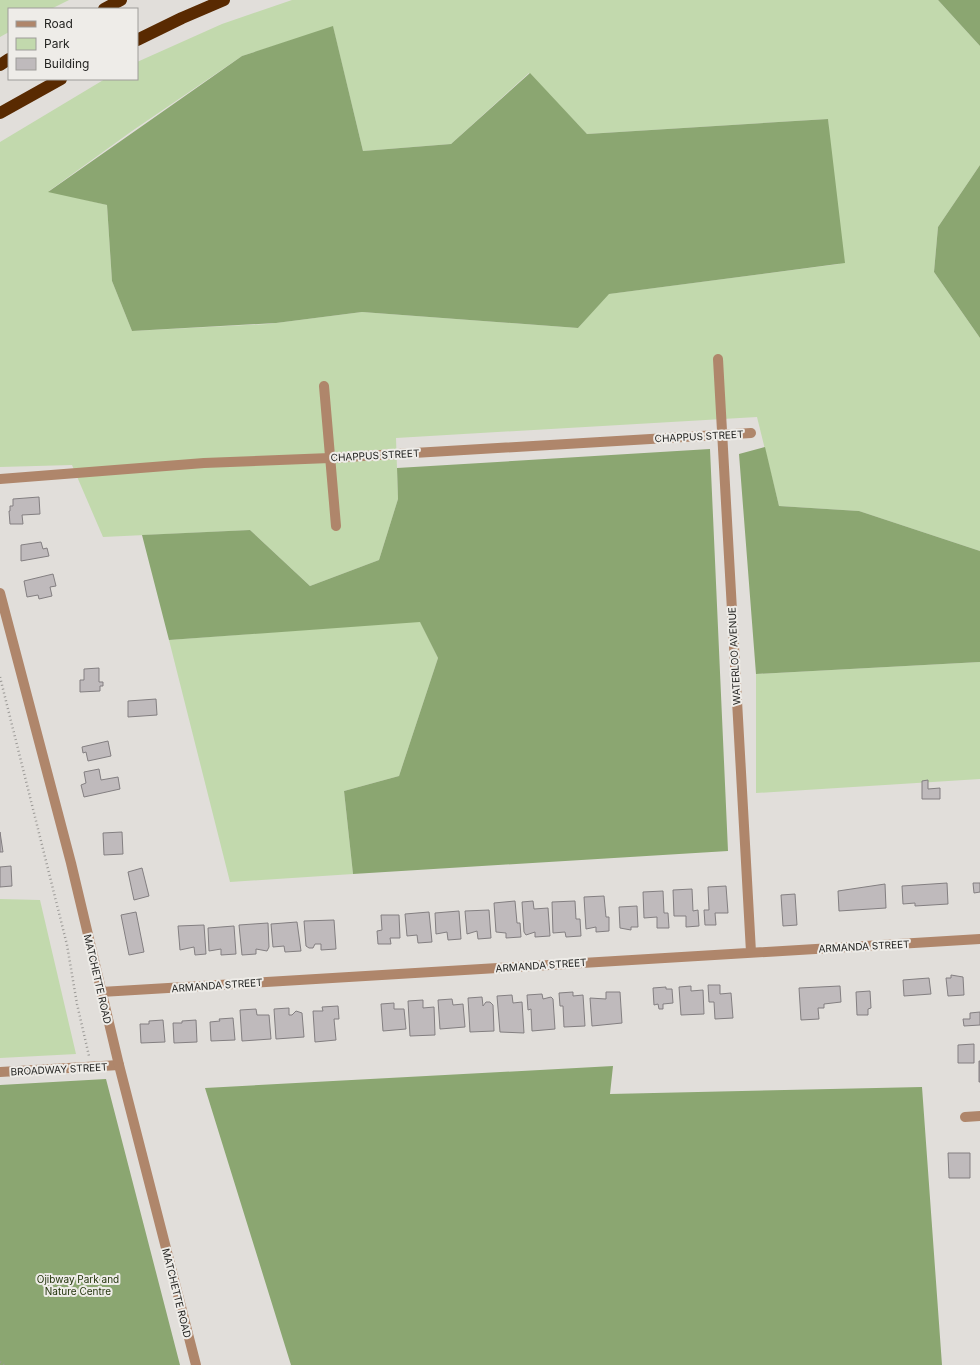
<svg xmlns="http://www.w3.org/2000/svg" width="980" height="1365" font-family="Inter,sans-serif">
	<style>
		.green { fill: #c2d9ad; fill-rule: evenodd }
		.forest { fill: #8ba671 }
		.building { fill: #bfbabc; stroke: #837f81 }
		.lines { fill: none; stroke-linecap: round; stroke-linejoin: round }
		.path { stroke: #9c9a97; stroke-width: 2.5; stroke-dasharray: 1 3; stroke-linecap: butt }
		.minor { stroke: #af866b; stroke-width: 10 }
		.tertiary { stroke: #af866b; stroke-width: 10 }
		.motorway { stroke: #592a01; stroke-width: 12 }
		.labels { text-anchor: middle; stroke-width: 4; stroke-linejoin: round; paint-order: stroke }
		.street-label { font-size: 10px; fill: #252523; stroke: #eeece8 }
		.park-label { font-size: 10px; fill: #1e3007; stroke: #eeece8 }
	</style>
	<rect width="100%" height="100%" fill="#e1deda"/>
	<path class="green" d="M0,0h69l-18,9h-42v23l-9,5z
		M292,0h646l42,46v119l-42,62 -4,45 46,66v213l-121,-40 -80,-5 -22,-89 -361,21 2,61 -19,61 -69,26 -60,-56 -147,7 -31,-72 -72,2v-325l105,-63h32v-17l85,-38zM333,27l30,124 88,-7 78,-71 58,61 241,-15 11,145 -231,30 -30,34 -216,-16 -94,12 -136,7 -20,-50 -5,-76 -58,-14 83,-60 110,-75z
		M420,621l18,37 -39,118 -55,15 9,83 -123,8 -61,-242z
		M980,662v117l-224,14v-119z
		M0,899l40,1 36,154 -76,4z"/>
	<path class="forest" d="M938,0h42v46z
		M333,26l30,125 88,-7 79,-71 57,61 241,-15 17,144 -236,31 -31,34 -216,-16 -86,11 -144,8 -20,-50 -5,-76 -59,-13 194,-136z
		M980,165v173l-46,-66 4,-45z
		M765,447l14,59 80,5 121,40v111l-224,12 -17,-220z
		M710,449l18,402 -375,23 -9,-83 55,-15 39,-118 -18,-36 -251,18 -27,-105 108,-5 60,56 69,-26 19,-61 -1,-31z
		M613,1066l-3,28 312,-7 20,278h-651l-86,-277z
		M106,1079l74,286h-180v-280z"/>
	<path class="building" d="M39,497l1,17 -18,1 1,9h-13l-1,-13h1v-5h3v-7z
		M41,542l2,7 4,-1 2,8 -28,5v-16z
		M53,574l3,12 -6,1 2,9 -13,3 -1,-4 -11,2 -3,-16z
		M99,668v14h4v4h-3v5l-20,1v-12h4v-11z
		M156,699l1,16 -29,2v-16z
		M108,741l3,15 -23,5 -2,-9 -3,1 -1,-6z
		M99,769l2,11 17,-3 2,12 -36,8 -3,-12 5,-2 -2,-11z
		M928,780v9l12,-1v11h-18v-18z
		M0,832l3,20h-3z
		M122,832l1,22 -19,1 -1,-22z
		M11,866l1,20 -12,1v-20z
		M142,868l7,28 -15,4 -6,-28z
		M947,883l1,21 -33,2v-3l-12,1 -1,-18z
		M973,883h7v9l-6,1z
		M885,884l1,24 -47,3 -1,-20z
		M726,886l2,27h-13l1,12h-11l-1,-15h5l-1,-23z
		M692,889l1,22 5,-1 1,16 -13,1v-11h-12l-1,-26z
		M663,891l1,22h4l1,15h-12v-11l-13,1 -1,-26z
		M795,894l2,31 -14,1 -2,-31z
		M604,896l2,21h3v14l-13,1v-5l-10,2 -2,-32z
		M515,901l2,22h3l1,14 -15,1v-5l-10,-1 -2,-29z
		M533,901l1,8 14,-1 2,28 -15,1v-5l-9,3 -2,-3 -2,-30z
		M575,901l1,18h4l1,17 -15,1 -1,-5 -12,1 -1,-31z
		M637,906l1,21h-7v3l-11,-2 -1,-21z
		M489,910l2,28 -13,1 -1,-8 -10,3 -2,-23z
		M459,911l2,28 -13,1 -1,-8 -11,2 -1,-21z
		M136,912l8,40 -15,3 -8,-40z
		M429,912l3,30 -14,1 -1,-8 -10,1 -2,-22z
		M381,915h18l1,23h-10l1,6h-13l-1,-13 5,-1z
		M334,920l2,29 -15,1v-6h-6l-2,4h-4l-3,-2 -2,-25z
		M297,922l4,29 -16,1 -1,-6 -11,1 -2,-23z
		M268,923l1,24 -2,4 -11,-2v5l-14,1 -3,-30z
		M204,925l2,29 -11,1 -1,-8 -14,3 -2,-24z
		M234,926l2,28 -15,1v-6l-12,2 -1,-23z
		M951,975l12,2 1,18 -16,1 -2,-18h5z
		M929,978l2,16 -27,2 -1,-16z
		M708,985h12v9l11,-1 2,25 -18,1 -1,-17h-5z
		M691,986v5l12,-1 1,24 -23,1 -2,-28z
		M840,986l1,16 -17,2v4h-6l1,11 -18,1 -2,-32z
		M666,987v2h6l1,14 -10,1v5h-4l-1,-5 -4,1 -1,-17z
		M870,991l1,17 -3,1v6h-11l-1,-23z
		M573,992v4l10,-1 2,31 -21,1 -1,-21h-3l-1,-13z
		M606,992h14l2,31 -30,3 -2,-28 16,1z
		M542,994l1,5 8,-2 2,2 2,30 -23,2 -1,-22 -3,1 -1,-15z
		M512,995l1,8 9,-1 2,31 -24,-1 -3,-36z
		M482,997l1,9 3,-4h4l3,3 1,26 -24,1 -2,-34z
		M452,999l1,6 10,-1 2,23 -25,2 -2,-29z
		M423,1000v8l11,-1 1,28 -25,1 -2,-35z
		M394,1003v6h10l2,20 -23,2 -2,-27z
		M338,1006l1,13h-5l2,21 -21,2 -2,-31h10l-1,-4z
		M289,1008v7h3l4,-4 6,2 2,24 -28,2 -2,-30z
		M256,1009l1,6h12l2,24 -29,2 -2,-31z
		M980,1012v13l-16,1 -1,-7h7v-6z
		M233,1018l2,22 -24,1 -1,-19 10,-1 -1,-2z
		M163,1020l2,22 -24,1 -1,-19h9v-3z
		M196,1020l1,22 -23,1 -1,-20h9v-2z
		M974,1044v19h-16v-18z
		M979,1061h1v21h-1z
		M948,1153h22v25h-21z"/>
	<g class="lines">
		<path class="path" d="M0,677l67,268 10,59 12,52
			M0,1362l4,3"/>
		<path class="minor" d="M718,359l33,593
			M324,386l12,140
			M0,479l204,-16 126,-5 421,-25
			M101,992l879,-53
			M0,1072l119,-7
			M965,1117l15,-1"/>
		<path class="tertiary" d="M0,593l71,270 48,202 77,300"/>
		<path class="motorway" d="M104,9l17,-9
			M137,40l45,-22 42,-18
			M0,65l9,-6
			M0,113l61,-34"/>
	</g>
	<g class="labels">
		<g class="street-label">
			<text transform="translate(699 436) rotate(-3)" y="4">CHAPPUS STREET</text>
			<text transform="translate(375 455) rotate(-3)" y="4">CHAPPUS STREET</text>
			<text transform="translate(734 656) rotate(-93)" y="4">WATERLOO AVENUE</text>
			<text transform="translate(864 946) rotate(-3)" y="4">ARMANDA STREET</text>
			<text transform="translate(541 965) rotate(-4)" y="4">ARMANDA STREET</text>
			<text transform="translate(98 979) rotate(77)" y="4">MATCHETTE ROAD</text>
			<text transform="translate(217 985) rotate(-4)" y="4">ARMANDA STREET</text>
			<text transform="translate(59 1069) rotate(-3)" y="4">BROADWAY STREET</text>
			<text transform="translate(177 1293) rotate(76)" y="4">MATCHETTE ROAD</text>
		</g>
		<g class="park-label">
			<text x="78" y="1283">Ojibway Park and<tspan x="78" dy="12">Nature Centre</tspan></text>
		</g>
	</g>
	<rect x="8" y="8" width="130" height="72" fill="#eeece8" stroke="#9e9c99"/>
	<rect x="16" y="21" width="20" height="6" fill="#af866b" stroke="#9e9c99"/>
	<text x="44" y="28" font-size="12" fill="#252523">Road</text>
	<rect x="16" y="38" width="20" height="12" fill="#c2d9ad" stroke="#9e9c99"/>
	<text x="44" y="48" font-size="12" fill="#252523">Park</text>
	<rect x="16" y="58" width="20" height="12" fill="#bfbabc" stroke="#9e9c99"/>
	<text x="44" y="68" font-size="12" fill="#252523">Building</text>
</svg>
